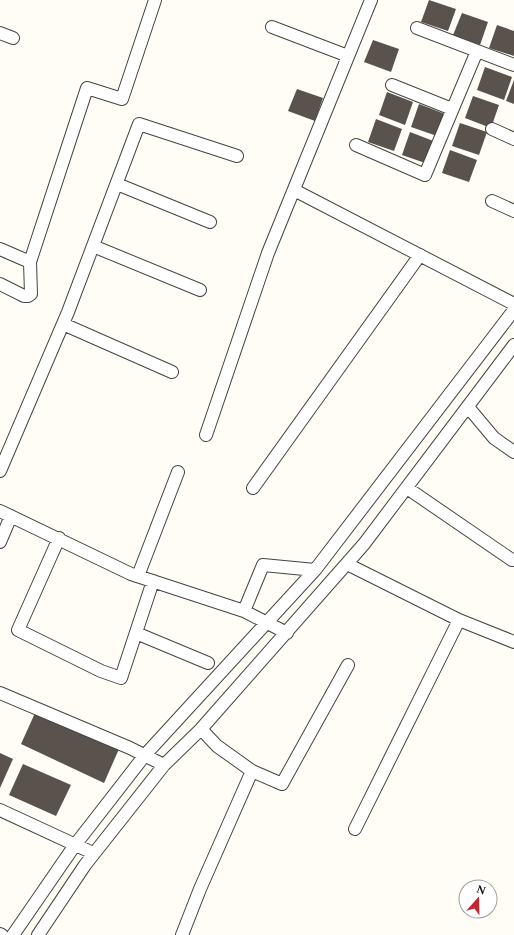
<svg xmlns="http://www.w3.org/2000/svg" width="514" height="935" font-family="Spectral,serif">
	<style>
		.building { fill: #5a524d }
		.lines { fill: none; stroke-linecap: round; stroke-linejoin: round }
		.street-casing { stroke: #444; stroke-width: 14 }
		.street { stroke: #fff; stroke-width: 12 }
	</style>
	<rect width="100%" height="100%" fill="#fffdf5"/>
	<path class="building" d="M429,0l27,9 -8,22 -27,-9z
		M462,13l26,9 -8,23 -27,-10z
		M497,25l17,6v25l-25,-8z
		M373,40l26,9 -8,23 -27,-10z
		M485,67l27,10 -8,23 -27,-10z
		M514,80v24l-8,-3z
		M297,89l26,9 -8,23 -27,-10z
		M387,92l26,10 -8,23 -26,-10z
		M473,96l26,9 -8,23 -26,-10z
		M419,104l26,10 -8,22 -26,-9z
		M376,119l26,10 -8,22 -26,-9z
		M460,123l27,9 -8,23 -27,-9z
		M410,132l26,10 -8,22 -26,-9z
		M450,150l27,10 -8,22 -27,-9z
		M35,713l84,36 -15,34 -83,-39z
		M0,753l13,6 -13,29z
		M23,764l48,21 -15,31 -47,-21z"/>
	<g class="lines">
		<g class="street-casing">
			<path id="street" d="M272,27l76,29
				M417,28l97,37
				M0,33l13,5
				M392,85l60,24
				M492,129l22,10
				M356,145l69,30 52,-124
				M117,184l93,38
				M294,190l220,114
				M492,201l22,10
				M93,246l107,44
				M0,249l30,13
				M0,284l24,12h4l3,-2 -1,-32 57,-174 35,11 33,-99
				M63,324l109,48
				M468,407l26,31 20,14
				M206,435l62,-182 103,-253
				M0,471l68,-159 71,-188 98,32
				M253,488l167,-233
				M407,488l105,72
				M0,511l131,63 113,37 19,-46 52,5
				M59,538l-41,92 83,41 20,7 32,-97
				M0,542l11,-26
				M347,564l112,56 55,22
				M138,576l40,-104
				M244,611l43,22
				M136,633l72,30
				M0,693l130,55 34,17
				M252,771l30,13 66,-119
				M0,810l93,43
				M355,829l104,-209
				M0,934l2,1
				M13,935l62,-90 70,-90 170,-185 199,-260
				M38,935l47,-70 79,-100 37,-36 163,-185 150,-199
				M182,935l18,-46 52,-118 -35,-25 -16,-17"/>
		</g>
		<use href="#street" class="street"/>
	</g>
	<g transform="translate(478 899) rotate(20)"><circle r="19" fill="#ffffff" stroke="#a0a0a0"/>
	<path d="M0-3L7 15L0 10L-7 15Z" fill="#c4262e"/>
	<text y="-6" font-size="11" font-weight="bold" text-anchor="middle" fill="#111111">N</text>
	</g>
</svg>
